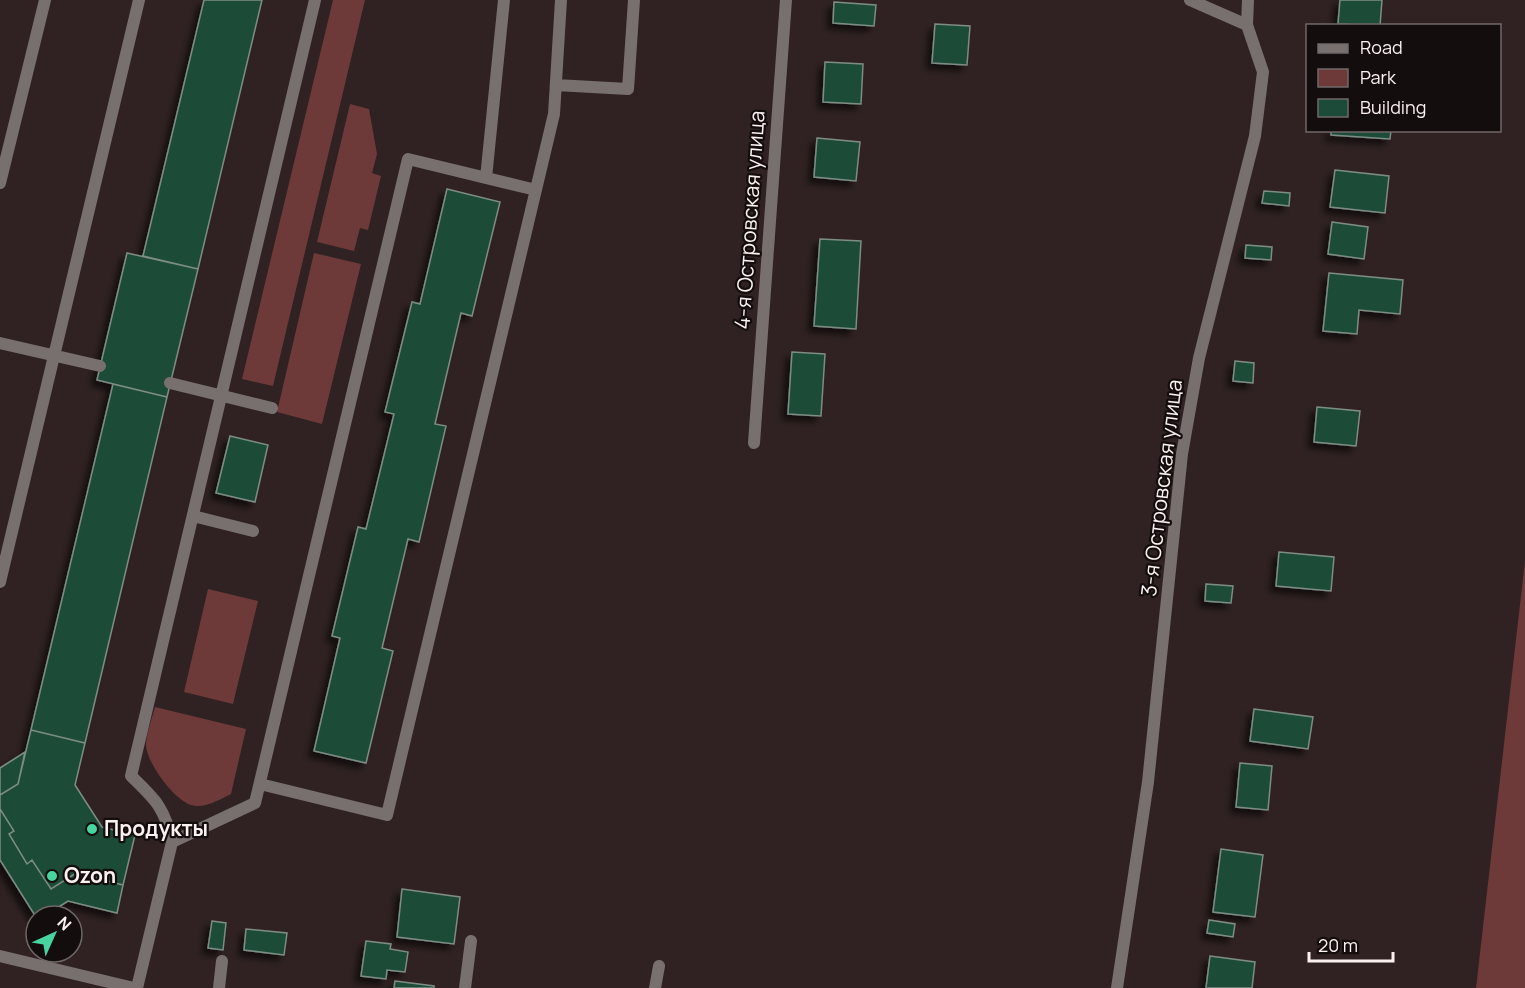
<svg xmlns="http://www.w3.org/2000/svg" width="1525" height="988" font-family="Manrope,sans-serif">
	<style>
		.green { fill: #6d3939 }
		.building { fill: #1c4c39; stroke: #7d8c85; stroke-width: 1.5; filter: url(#shadow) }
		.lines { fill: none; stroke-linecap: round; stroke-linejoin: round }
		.lane { stroke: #77706f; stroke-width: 12 }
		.street { stroke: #77706f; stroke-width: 12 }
		.poi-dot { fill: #47d49e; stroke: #130d0d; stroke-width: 2 }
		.labels { text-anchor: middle; stroke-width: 4.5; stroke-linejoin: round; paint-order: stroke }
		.street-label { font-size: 21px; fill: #fbf1f1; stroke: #130d0d }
		.poi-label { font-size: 21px; font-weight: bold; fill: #fbf1f1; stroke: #130d0d; text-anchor: start }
	</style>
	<defs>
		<filter id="shadow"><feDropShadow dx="-5.5" dy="5.5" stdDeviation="3" flood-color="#0009"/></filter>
	</defs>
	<rect width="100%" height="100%" fill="#302222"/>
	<path class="green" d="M333,0h32l-92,386 -31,-7z
		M350,104l19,5 8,45 -5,19 9,3 -13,54 -8,-2 -6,23 -37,-9z
		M314,253l47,11 -39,160 -45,-12z
		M1525,561v427h-49z
		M208,589l50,12 -25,103 -49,-12z
		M155,707l91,22 -15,65c-12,6 -27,15 -40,11 -17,-5 -46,-44 -45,-62 1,-11 6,-25 9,-36z"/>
	<path class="building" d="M204,0h58l-64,269 -55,-13z
		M1340,0h42l-2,26 -42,-2z
		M834,2l42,3 -2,21 -41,-3z
		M935,24l35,2 -3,39 -35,-2z
		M825,62l38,2 -2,40 -38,-2z
		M1331,130h60l-1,9 -59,-4z
		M817,138l43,4 -4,39 -42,-4z
		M1335,170l54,6 -4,37 -55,-6z
		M447,189l53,13 -28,114 -11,-3 -26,111 11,2 -27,116 -11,-3 -26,109 11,3 -27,112 -52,-12 26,-113 -8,-2 26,-109 8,2 28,-115 -9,-2 27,-110 8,2z
		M1264,191l26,2 -1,13 -27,-3z
		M1332,222l36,5 -4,32 -36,-5z
		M820,239l41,2 -5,88 -42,-3z
		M1246,245l26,2 -1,13 -26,-2z
		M127,253l71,16 -31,128 -70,-17z
		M1329,273l74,7 -3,34 -41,-4 -2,24 -34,-3z
		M792,352l33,2 -4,62 -33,-2z
		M1235,361l19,2 -1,20 -20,-2z
		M113,384l54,13 -82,346 -54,-13z
		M1317,407l43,4 -4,35 -42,-4z
		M230,436l38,9 -13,57 -39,-9z
		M1279,552l55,5 -3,34 -55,-5z
		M1206,584l27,2 -2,17 -26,-2z
		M1254,709l59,8 -5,32 -58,-8z
		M31,730l54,13 -10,42 27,42 33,8 -12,50 -47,-12 -25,16 -19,-29 -5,4 -18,-30 5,-3 -14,-22v-14l18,-11z
		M25,752l-7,32 -18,11v-27z
		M1240,763l32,3 -4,44 -32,-3z
		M0,809l14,22 -5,3 18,30 5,-4 19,29 25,-16 47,12 -6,28 -49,-12 -24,15 -8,1 -36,-57z
		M1221,849l42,6 -8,62 -42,-5z
		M402,889l58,8 -6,47 -57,-7z
		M1209,920l26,4 -2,13 -26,-4z
		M212,921l14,2 -3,27 -15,-2z
		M246,929l41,4 -3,22 -40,-5z
		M366,941l25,3 -1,5 18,3 -3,20 -18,-2 -1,9 -25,-3z
		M1210,956l45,6 -3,26h-46z
		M395,981l39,5v2h-40z"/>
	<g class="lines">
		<path class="lane" d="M556,85l72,4 6,-89
			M486,178l18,-178
			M0,343l100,23
			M170,383l102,25
			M193,516l60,15
			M0,582l139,-582
			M260,784l127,31 167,-701 7,-114
			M172,842l83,-39 153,-644 128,31
			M137,988l35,-146c-7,-34 -17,-43 -41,-66l184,-776
			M219,988l3,-27
			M465,988l6,-47"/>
		<path class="street" d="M1190,0l57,25
			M0,183l45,-183
			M754,443l32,-443
			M0,956l134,32
			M655,988l4,-22
			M1117,988l31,-206 34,-328 17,-96 56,-222 8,-64 -16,-47 1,-25"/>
	</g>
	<g class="poi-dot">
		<circle cx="92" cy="829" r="6"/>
		<circle cx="52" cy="876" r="6"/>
	</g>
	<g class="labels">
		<g class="street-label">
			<text transform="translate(750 220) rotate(-86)" y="7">4-я Островская улица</text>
			<text transform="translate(1162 488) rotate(-83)" y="7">3-я Островская улица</text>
		</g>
		<g class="poi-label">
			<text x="104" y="836">Продукты</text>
			<text x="64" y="883">Ozon</text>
		</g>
	</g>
	<rect x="1306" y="24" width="195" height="108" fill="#130d0d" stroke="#706868" stroke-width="1.5"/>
	<rect x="1318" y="44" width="30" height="9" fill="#77706f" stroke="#706868" stroke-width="1.5"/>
	<text x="1360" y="54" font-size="18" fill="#fbf1f1">Road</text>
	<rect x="1318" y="69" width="30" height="18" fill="#6d3939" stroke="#706868" stroke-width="1.5"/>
	<text x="1360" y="84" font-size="18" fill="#fbf1f1">Park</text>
	<rect x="1318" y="99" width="30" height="18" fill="#1c4c39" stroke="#706868" stroke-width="1.5"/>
	<text x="1360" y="114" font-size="18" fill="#fbf1f1">Building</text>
	<g transform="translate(54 934) rotate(45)"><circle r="28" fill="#130d0d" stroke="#706868" stroke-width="1.5"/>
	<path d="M0-4.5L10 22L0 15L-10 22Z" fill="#47d49e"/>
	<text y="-9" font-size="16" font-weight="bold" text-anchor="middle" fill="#fbf1f1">N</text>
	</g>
	<path d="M1309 952v9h84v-9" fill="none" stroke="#fbf1f1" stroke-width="3"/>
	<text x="1318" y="952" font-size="18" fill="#fbf1f1" stroke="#130d0d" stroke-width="4.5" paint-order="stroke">20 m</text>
</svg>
